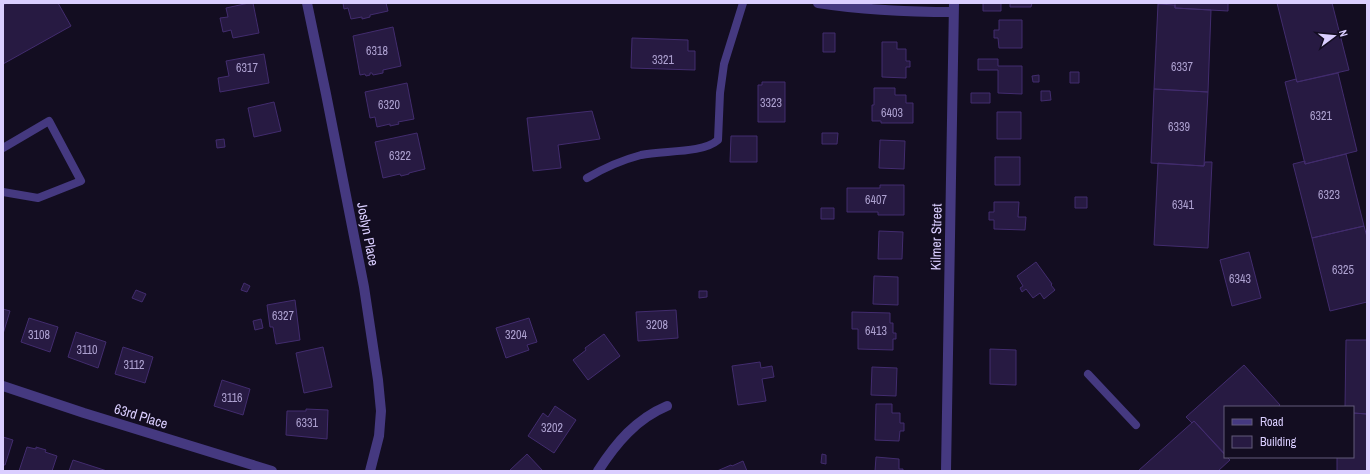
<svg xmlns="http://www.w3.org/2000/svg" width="1370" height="474" font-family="'Archivo Narrow',sans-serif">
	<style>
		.building { fill: #271a42; stroke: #422c6e }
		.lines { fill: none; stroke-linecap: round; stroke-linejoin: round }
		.lane { stroke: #453980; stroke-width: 8 }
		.street { stroke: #453980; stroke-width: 10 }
		.labels { text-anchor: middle; stroke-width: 3; stroke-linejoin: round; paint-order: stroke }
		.number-label { font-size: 12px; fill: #ada1d0 }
		.street-label { font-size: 14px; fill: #daceff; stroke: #130d21 }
	</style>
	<rect width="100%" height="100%" fill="#130d21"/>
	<path class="building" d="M7,3h51l13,23 -68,38v-59z
		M249,3h4l6,30 -26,5 -2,-8 -8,2 -3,-14 8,-1 -2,-9z
		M343,3h43l2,8 -18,4v2l-8,2v-2l-11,2 -3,-11 -4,1z
		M983,3h18v8h-18z
		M1010,3h22l-1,4h-21z
		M1175,3h53v8l-53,-3z
		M1277,3h55l17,67 -52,12z
		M1158,4l17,1v3l36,2 -3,82 -54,-3z
		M999,20h23v28h-23l-1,-10h-4v-8h5z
		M393,27l8,39 -18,4v3l-10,2 -1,-2h-2v2l-4,1 -1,-2 -5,1 -7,-39z
		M823,33h12v19h-12z
		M632,38l56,2v11h7v19l-64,-2z
		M882,42h15v7h9v12h4v6h-4v11l-24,-1z
		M264,54l5,29 -49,9 -2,-14 11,-2 -3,-15z
		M978,59h20v7h24v28l-24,-1v-23h-20z
		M1070,72h9v11h-9z
		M1338,73l19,78 -52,13 -20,-82 11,-3 1,3z
		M1039,75v7h-6l-1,-6z
		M762,82h23v40h-27v-37h4z
		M407,83l7,36 -16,3 1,2 -9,2v-2l-13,3 -2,-10 -5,1 -5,-26z
		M874,88h21v7h11v8h7v20h-32v-2h-9v-16h2z
		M1154,89l54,3 -4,74 -53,-3z
		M1041,91h9l1,9 -10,1z
		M971,93h19v10h-19z
		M274,102l7,29 -27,6 -6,-29z
		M592,111l8,28 -42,6 3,23 -28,3 -6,-53z
		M997,112h24v27h-24z
		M417,133l8,36 -16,4v1l-8,2 -1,-2 -17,4 -8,-36z
		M822,133h16l-1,11h-15z
		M731,136h26v26h-27z
		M224,139l1,8 -8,1 -1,-8z
		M880,140l25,1 -1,28 -25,-1z
		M1346,154l18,72 -52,12 -19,-74 12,-3v3z
		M995,157h25v28h-25z
		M1205,162h7l-4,86 -54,-3 4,-82 46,3z
		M880,185h24v30h-26v-3h-31v-24h33z
		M1075,197h12v11h-12z
		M994,202h25l-1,15h8l-1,13 -31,-1v-9h-5v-8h5z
		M821,208h13v11h-13z
		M1364,226l3,11v65l-37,9 -18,-73z
		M879,231l24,1 -1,27h-24z
		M1249,252l12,46 -29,8 -12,-46z
		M1036,262l16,22 -1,1 4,5 -11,9 -4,-6 -7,5 -7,-9 -4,3 -2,-4 3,-2 -6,-10z
		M874,276l24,1v28l-25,-1z
		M244,283l6,3 -3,6 -6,-2z
		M136,290l10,4 -4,8 -10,-4z
		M699,291h8v6l-8,1z
		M295,300l5,40 -24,4 -3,-17h-3l-3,-22z
		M3,309l7,2 -7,23z
		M676,310l2,28 -40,3 -2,-29z
		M852,312l38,1v10h3v10h3v6h-3v11l-35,-1v-20h-6z
		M29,318l29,9 -8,25 -29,-10z
		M529,318l8,24 -10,3 2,5 -23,8 -10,-30z
		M261,319l2,9 -8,2 -2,-9z
		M76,332l30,10 -8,26 -30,-11z
		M604,334l16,22 -32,24 -15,-20 13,-10 -1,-2z
		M1346,340h21v74l-14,-1v-6h-8z
		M123,347l30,10 -8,26 -30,-9z
		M323,347l9,40 -28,6 -8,-40z
		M990,349l26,1v35l-26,-1z
		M760,362l1,6 11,-2 2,11 -12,2 4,22 -28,4 -6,-39z
		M1244,365l36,40 -2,2h-53v47l-31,-33 -2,2 -6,-6z
		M872,367l25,1 -1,28 -25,-1z
		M222,380l28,9 -7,26 -29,-9z
		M876,404h16v9h8v10h4v8h-4l-1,10 -24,-1z
		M555,406l21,14 -22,33 -26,-17 15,-23 5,4z
		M306,409l22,1 -1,29 -41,-4 1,-24h19z
		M1353,413l14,1v57h-30v-14h16z
		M1194,421l31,34v2h2l3,3 -12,11h-80z
		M3,437l10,3 -8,25h-2z
		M27,447l9,2v-2l10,3 -1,2 12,4 -5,15h-33z
		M527,454l16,17h-34z
		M822,454l4,1v9l-5,-1z
		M876,457l23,2v10h4v2h-28z
		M73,460l34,11h-38z
		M743,461l4,10h-30l14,-6 1,1z"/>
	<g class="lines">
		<path class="lane" d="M3,148l46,-27 32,60 -43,17 -35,-6
			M587,178c17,-10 35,-18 54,-23 21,-5 61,-1 77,-15l2,-47 4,-29 19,-61
			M1088,374l48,51"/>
		<path class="street" d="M307,3l19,91 38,193 14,93 3,31 -2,25 -9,35
			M818,3c45,7 90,9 135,9
			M3,386l81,27 188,58
			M598,471c18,-28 38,-52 69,-65
			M946,471l8,-468"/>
	</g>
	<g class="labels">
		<g class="number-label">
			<text x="377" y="55">6318</text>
			<text x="663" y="64">3321</text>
			<text x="1182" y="71">6337</text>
			<text x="247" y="72">6317</text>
			<text x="771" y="107">3323</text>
			<text x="389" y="109">6320</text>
			<text x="892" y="117">6403</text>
			<text x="1321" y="120">6321</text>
			<text x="1179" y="131">6339</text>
			<text x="400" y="160">6322</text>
			<text x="1329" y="199">6323</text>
			<text x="876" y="204">6407</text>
			<text x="1183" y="209">6341</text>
			<text x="1343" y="274">6325</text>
			<text x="1240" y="283">6343</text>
			<text x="283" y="320">6327</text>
			<text x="657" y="329">3208</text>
			<text x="876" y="335">6413</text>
			<text x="39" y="339">3108</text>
			<text x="516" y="339">3204</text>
			<text x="87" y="354">3110</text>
			<text x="134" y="369">3112</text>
			<text x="232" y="402">3116</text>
			<text x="307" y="427">6331</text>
			<text x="552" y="432">3202</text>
		</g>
		<g class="street-label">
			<text transform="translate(368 234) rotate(79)" y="5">Joslyn Place</text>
			<text transform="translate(936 237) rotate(-89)" y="5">Kilmer Street</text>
			<text transform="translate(141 416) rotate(17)" y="5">63rd Place</text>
		</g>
	</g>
	<rect width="1370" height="474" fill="none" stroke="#daceff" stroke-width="8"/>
	<rect x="1224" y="406" width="130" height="52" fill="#130d21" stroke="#635a7a"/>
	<rect x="1232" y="419" width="20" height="6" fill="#453980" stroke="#635a7a"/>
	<text x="1260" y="426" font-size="12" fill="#daceff">Road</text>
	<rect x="1232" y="436" width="20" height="12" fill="#271a42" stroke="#635a7a"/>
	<text x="1260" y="446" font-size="12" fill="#daceff">Building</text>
	<g transform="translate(1334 36) rotate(74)" stroke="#130d21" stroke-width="3" paint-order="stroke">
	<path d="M0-3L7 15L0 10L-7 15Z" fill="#daceff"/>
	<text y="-6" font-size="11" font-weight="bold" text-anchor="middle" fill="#daceff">N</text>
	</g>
</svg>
